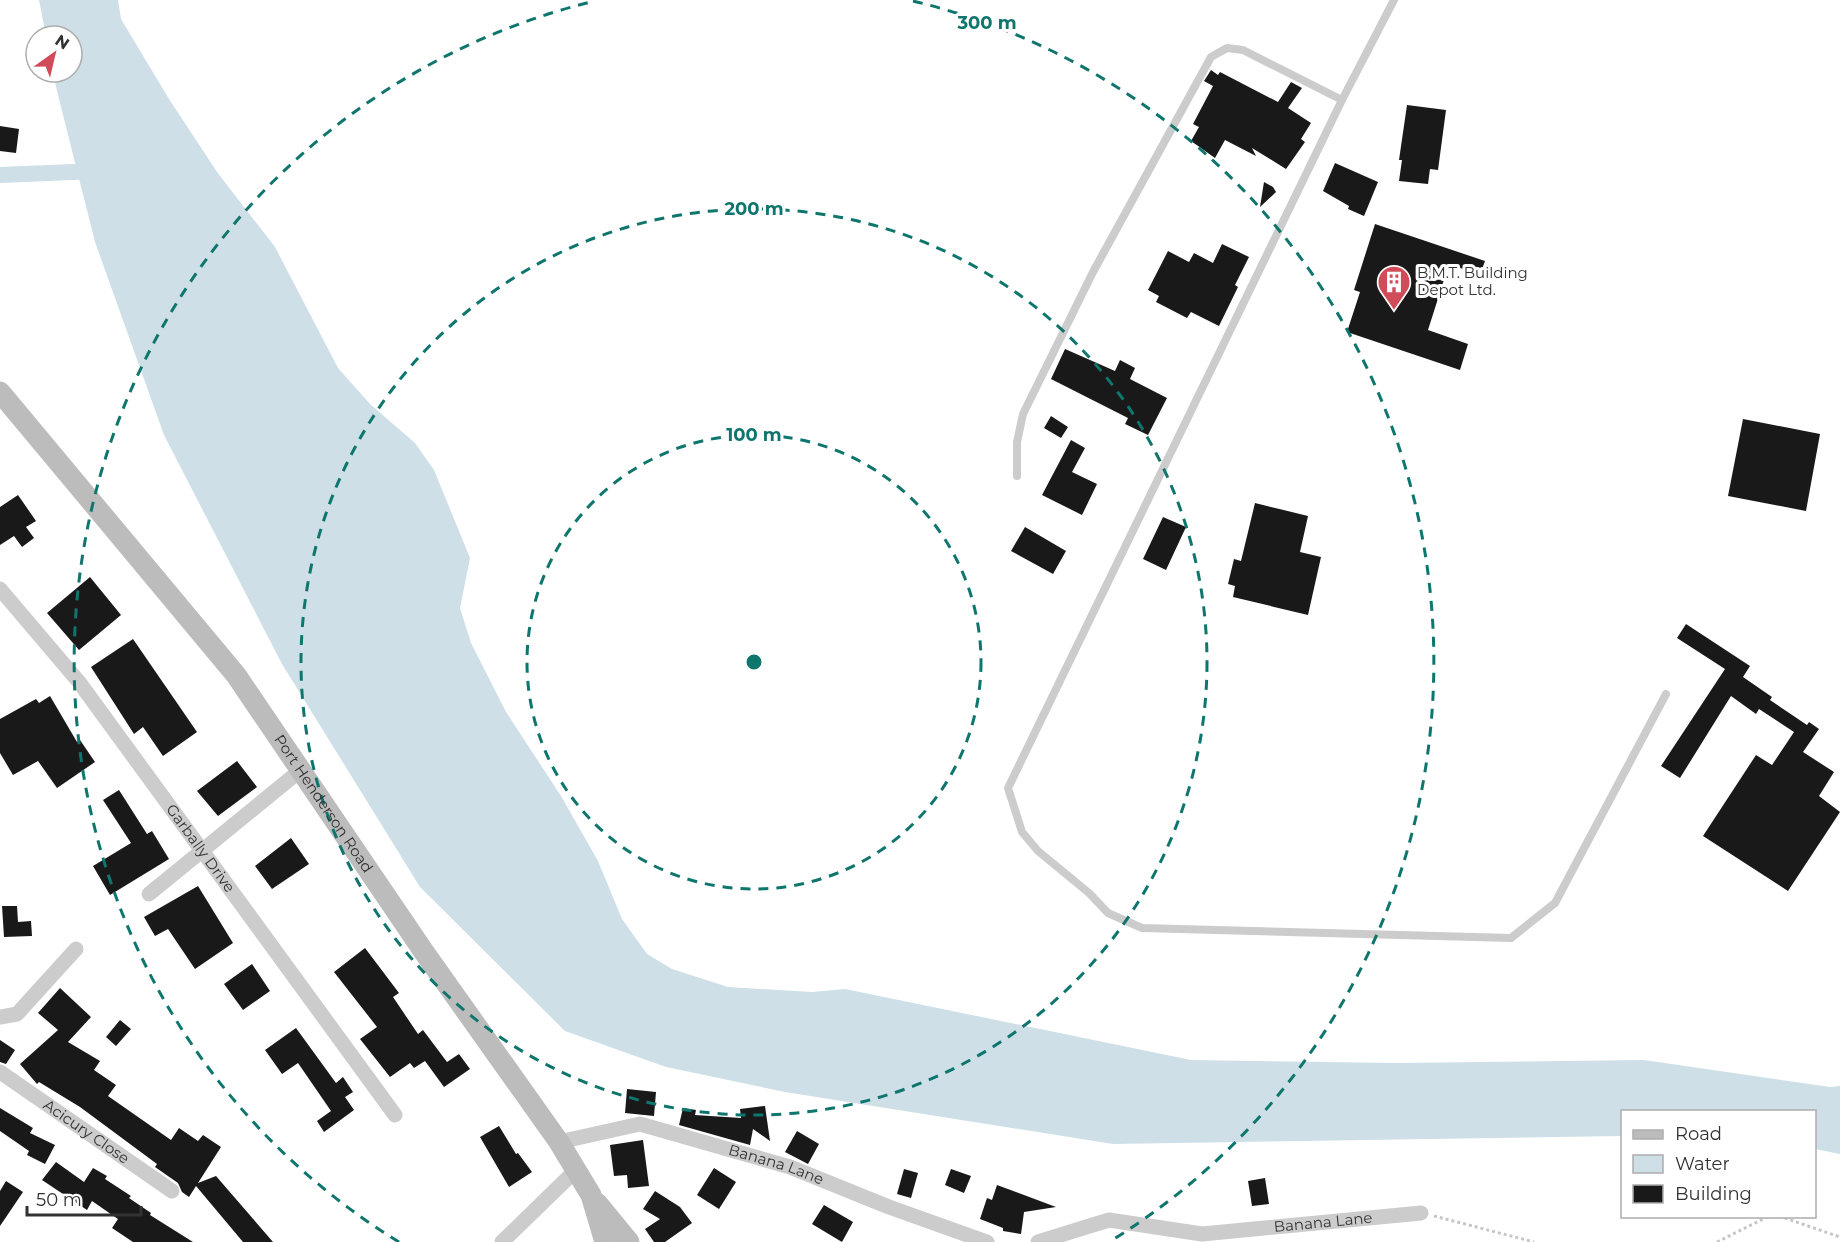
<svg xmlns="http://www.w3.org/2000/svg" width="1840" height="1242" font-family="Montserrat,sans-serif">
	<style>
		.water { fill: #cedfe8 }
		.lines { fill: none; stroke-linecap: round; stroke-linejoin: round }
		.canal { stroke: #cedfe8; stroke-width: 16 }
		.building { fill: #191919 }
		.path { stroke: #c6c6c6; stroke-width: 3; stroke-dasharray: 3 3; stroke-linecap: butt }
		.lane { stroke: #ccc; stroke-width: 8 }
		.street { stroke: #ccc; stroke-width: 15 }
		.secondary { stroke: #bcbcbc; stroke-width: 21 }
		.ring { fill: none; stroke: #0f766e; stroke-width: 3; stroke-dasharray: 10 8 }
		.labels { text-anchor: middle; stroke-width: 6; stroke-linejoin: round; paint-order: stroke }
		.poi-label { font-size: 15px; fill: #323232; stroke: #fff; text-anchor: start }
		.street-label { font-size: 15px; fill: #323232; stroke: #fff }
		.centre { fill: #0f766e; stroke: #fff; stroke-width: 3 }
		.ring-label { font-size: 18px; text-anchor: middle; font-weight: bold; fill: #0f766e; stroke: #fff; stroke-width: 6; stroke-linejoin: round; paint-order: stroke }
	</style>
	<rect width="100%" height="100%" fill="#fff"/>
	<path class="water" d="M39,0h79l3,19 48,80 48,73 58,75 63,121 32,36 45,39 19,27 36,88 -10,50 11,35 35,69 55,84 37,65 24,58 25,35 25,15 56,18 84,5 33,-3 346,71 205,3 248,-3 186,27 10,-1v68l-25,-5 -1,-37h-192v24l-509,8 -328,-52 -119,-25 -101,-36 -145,-144 -138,-223 -118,-229 -69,-193 -38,-151 -4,-19h19v-36h-26z"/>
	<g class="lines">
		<path class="canal" d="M0,175l97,-4"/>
	</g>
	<path class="building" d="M1211,70l7,5 2,-3 58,30 13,-20 11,6 -14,20 23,15 -10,16 4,3 -19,27 -34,-21 4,8 -31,-16 -10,18 -24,-17 8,-14 -6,-3 20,-38 -9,-5z
		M1407,105l39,5 -8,60 -8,-1 -2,15 -29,-3 3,-21h-3z
		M0,126l19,3 -3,24 -16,-2z
		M1335,163l43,19 -14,34 -16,-7 1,-3 -26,-15z
		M1264,182l9,5 3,5 -16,15z
		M1375,224l110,37 -5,14 -31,-11 -21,66 40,14 -8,26 -113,-38 13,-40 -6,-2z
		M1222,244l27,13 -14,28 3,2 -19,39 -28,-14 -4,6 -31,-16 3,-6 -11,-6 20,-39 21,11 5,-9 19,10z
		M1065,349l50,22 5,-11 15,8 -5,11 37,19 -19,37 -23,-11 3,-6 -77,-39z
		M1051,416l17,11 -7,11 -17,-10z
		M1743,419l77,15 -14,77 -78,-15z
		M1071,440l14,8 -13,24 25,12 -15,31 -40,-20z
		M18,495l18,26 -10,6 8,11 -12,9 -8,-11 -14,9v-38z
		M1255,503l53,13 -8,36 21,5 -13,58 -75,-18 2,-11 -7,-2 6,-25 7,2z
		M1163,517l23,10 -20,43 -23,-11z
		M1025,527l41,24 -13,23 -42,-23z
		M90,577l31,38 -42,35 -32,-37z
		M1686,624l64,42 -7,11 29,20 -2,3 37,25 2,-3 10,7 -16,23 31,20 -15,24 21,16 -52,79 -85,-55 53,-81 16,10 22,-33 -35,-23 -3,5 -25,-18 -51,82 -19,-12 64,-97 -48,-31z
		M133,639l64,93 -34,24 -20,-29 -9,7 -43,-67z
		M50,696l27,46 3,-2 15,22 -38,26 -19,-27 -25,14 -13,-22v-34l36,-20 3,4z
		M237,761l20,26 -39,29 -21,-25z
		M119,790l28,44 5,-3 17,28 -59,36 -17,-29 38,-23 -28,-43z
		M291,838l18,26 -37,25 -17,-23z
		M198,886l35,57 -38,26 -27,-40 -13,7 -11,-19z
		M2,906h15l1,16 13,-1 1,15 -28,1z
		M365,948l34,45 -6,4 25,37 5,-4 24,32 12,-8 11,15 -26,18 -19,-26 -11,7 -4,-5 -20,14 -30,-38 17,-12 -43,-55z
		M252,964l18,27 -27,19 -19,-26z
		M60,988l31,29 -23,25 32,19 -6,9 22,15 -8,11 63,44 8,-12 19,13 5,-6 18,12 -23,36 18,-7 57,66h-30l-47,-56 -7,11 -7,-5 -4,-9 -23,-16 2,-3 -77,-57 -41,-25 -2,2 -17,-20 38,-34 -20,-17z
		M120,1020l11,9 -15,17 -10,-9z
		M296,1028l40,55 7,-6 10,15 -8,5 9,13 -30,22 -7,-11 14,-10 -33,-48 -16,11 -17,-24z
		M0,1040l15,10 -9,14 -6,-2z
		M627,1089l29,3 -2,24 -29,-3z
		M765,1106l5,35 -17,-12 -3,16 -71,-20 4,-17 13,2 -1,5 46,3 -1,-9z
		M0,1108l33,20 -3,5 25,12 -10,19 -18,-9 2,-4 -29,-20z
		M499,1126l17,28 2,-1 14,19 -23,15 -29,-50z
		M797,1131l22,13 -11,20 -23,-12z
		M643,1140l6,46 -21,2 -1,-13 -13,1 -4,-31z
		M56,1162l28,20 9,-14 14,8 -2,3 26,17 -2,2 22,15 -1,2 43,27h-60l-21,-14 6,-9 -26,-18 -5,9 -45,-30z
		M714,1168l22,14 -17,27 -22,-14z
		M904,1169l14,4 -7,25 -14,-4z
		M951,1169l20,7 -7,17 -19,-8z
		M1265,1178l4,26 -17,2 -4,-25z
		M6,1181l17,11 -23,34v-35z
		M997,1185l59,22 -32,5 -3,22 -18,-3v-3l-23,-9 7,-21 5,2z
		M655,1191l25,16 12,16 -27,19h-11l-9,-13 15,-10 -17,-10z
		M824,1205l29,17 -11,20 -30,-18z"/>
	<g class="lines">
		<path class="path" d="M1434,1216l100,26
			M1779,1216l61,21
			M1717,1242l52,-26"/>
		<path class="lane" d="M1394,0l-52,100 -334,688 14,44 16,19 51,42 19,20 34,15 369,10 44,-35 111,-209
			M1017,476v-34l6,-28 70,-142 118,-215 16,-9 16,2 99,50"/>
		<g class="street">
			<path id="s1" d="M0,589l79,93 316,433"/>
			<path d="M149,894l153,-125"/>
			<path d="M0,1017l17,-3 59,-65"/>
			<path id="s2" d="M0,1072l172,119"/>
			<path id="s3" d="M559,1142l81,-18 150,43 99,40 98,35"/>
			<path d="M502,1242l74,-72"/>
			<path id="s4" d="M1038,1242l71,-22 93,14 219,-21"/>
		</g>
		<g class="secondary">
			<path id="s5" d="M0,392l236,283 188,277 135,190 32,53 14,47"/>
			<path d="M597,1203l32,39"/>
		</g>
	</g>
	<g class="ring">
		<circle cx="754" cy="662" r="227"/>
		<circle cx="754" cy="662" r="453"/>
		<path d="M399 1242A680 680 0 0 1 595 1M913 1A680 680 0 0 1 1109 1242"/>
	</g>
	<defs>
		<g id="building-pin" transform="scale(1.725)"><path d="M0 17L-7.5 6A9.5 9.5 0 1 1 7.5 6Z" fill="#d14c59" stroke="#fff"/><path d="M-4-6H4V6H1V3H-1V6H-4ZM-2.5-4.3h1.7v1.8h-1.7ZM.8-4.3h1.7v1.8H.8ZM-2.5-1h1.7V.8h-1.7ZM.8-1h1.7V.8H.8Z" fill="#fff"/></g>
	</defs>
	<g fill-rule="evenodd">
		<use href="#building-pin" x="1394" y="282"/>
	</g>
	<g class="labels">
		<g class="poi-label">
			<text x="1417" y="278">B.M.T. Building<tspan x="1417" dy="17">Depot Ltd.</tspan></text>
		</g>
		<g class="street-label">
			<text dy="5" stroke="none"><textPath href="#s5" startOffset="524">Port Henderson Road</textPath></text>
			<text dy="5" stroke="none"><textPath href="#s1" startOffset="328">Garbally Drive</textPath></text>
			<text dy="5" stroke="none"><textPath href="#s2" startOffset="105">Acicury Close</textPath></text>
			<text dy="5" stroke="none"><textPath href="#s3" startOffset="225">Banana Lane</textPath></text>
			<text dy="5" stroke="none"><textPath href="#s4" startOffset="290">Banana Lane</textPath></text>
		</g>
	</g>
	<circle cx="754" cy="662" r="9" class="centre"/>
	<g class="ring-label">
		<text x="987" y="29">300 m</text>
		<text x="754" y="215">200 m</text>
		<text x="754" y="441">100 m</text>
	</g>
	<rect x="1621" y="1110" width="195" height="108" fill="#ffffff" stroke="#adadad" stroke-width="1.5"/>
	<rect x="1633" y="1130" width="30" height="9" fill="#bcbcbc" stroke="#adadad" stroke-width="1.5"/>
	<text x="1675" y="1140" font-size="18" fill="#323232">Road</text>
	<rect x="1633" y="1155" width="30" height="18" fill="#cedfe8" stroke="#adadad" stroke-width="1.5"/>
	<text x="1675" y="1170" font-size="18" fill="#323232">Water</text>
	<rect x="1633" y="1185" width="30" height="18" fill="#191919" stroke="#adadad" stroke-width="1.5"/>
	<text x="1675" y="1200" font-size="18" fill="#323232">Building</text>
	<g transform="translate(54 54) rotate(34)"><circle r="28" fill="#ffffff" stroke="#adadad" stroke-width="1.5"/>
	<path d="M0-4.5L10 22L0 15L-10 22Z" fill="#d14c59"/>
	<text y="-9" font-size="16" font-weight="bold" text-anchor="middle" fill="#323232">N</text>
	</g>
	<path d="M27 1206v9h114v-9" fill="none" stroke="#323232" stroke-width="3"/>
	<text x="36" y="1206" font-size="18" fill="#323232" stroke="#ffffff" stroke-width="4.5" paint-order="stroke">50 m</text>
</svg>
